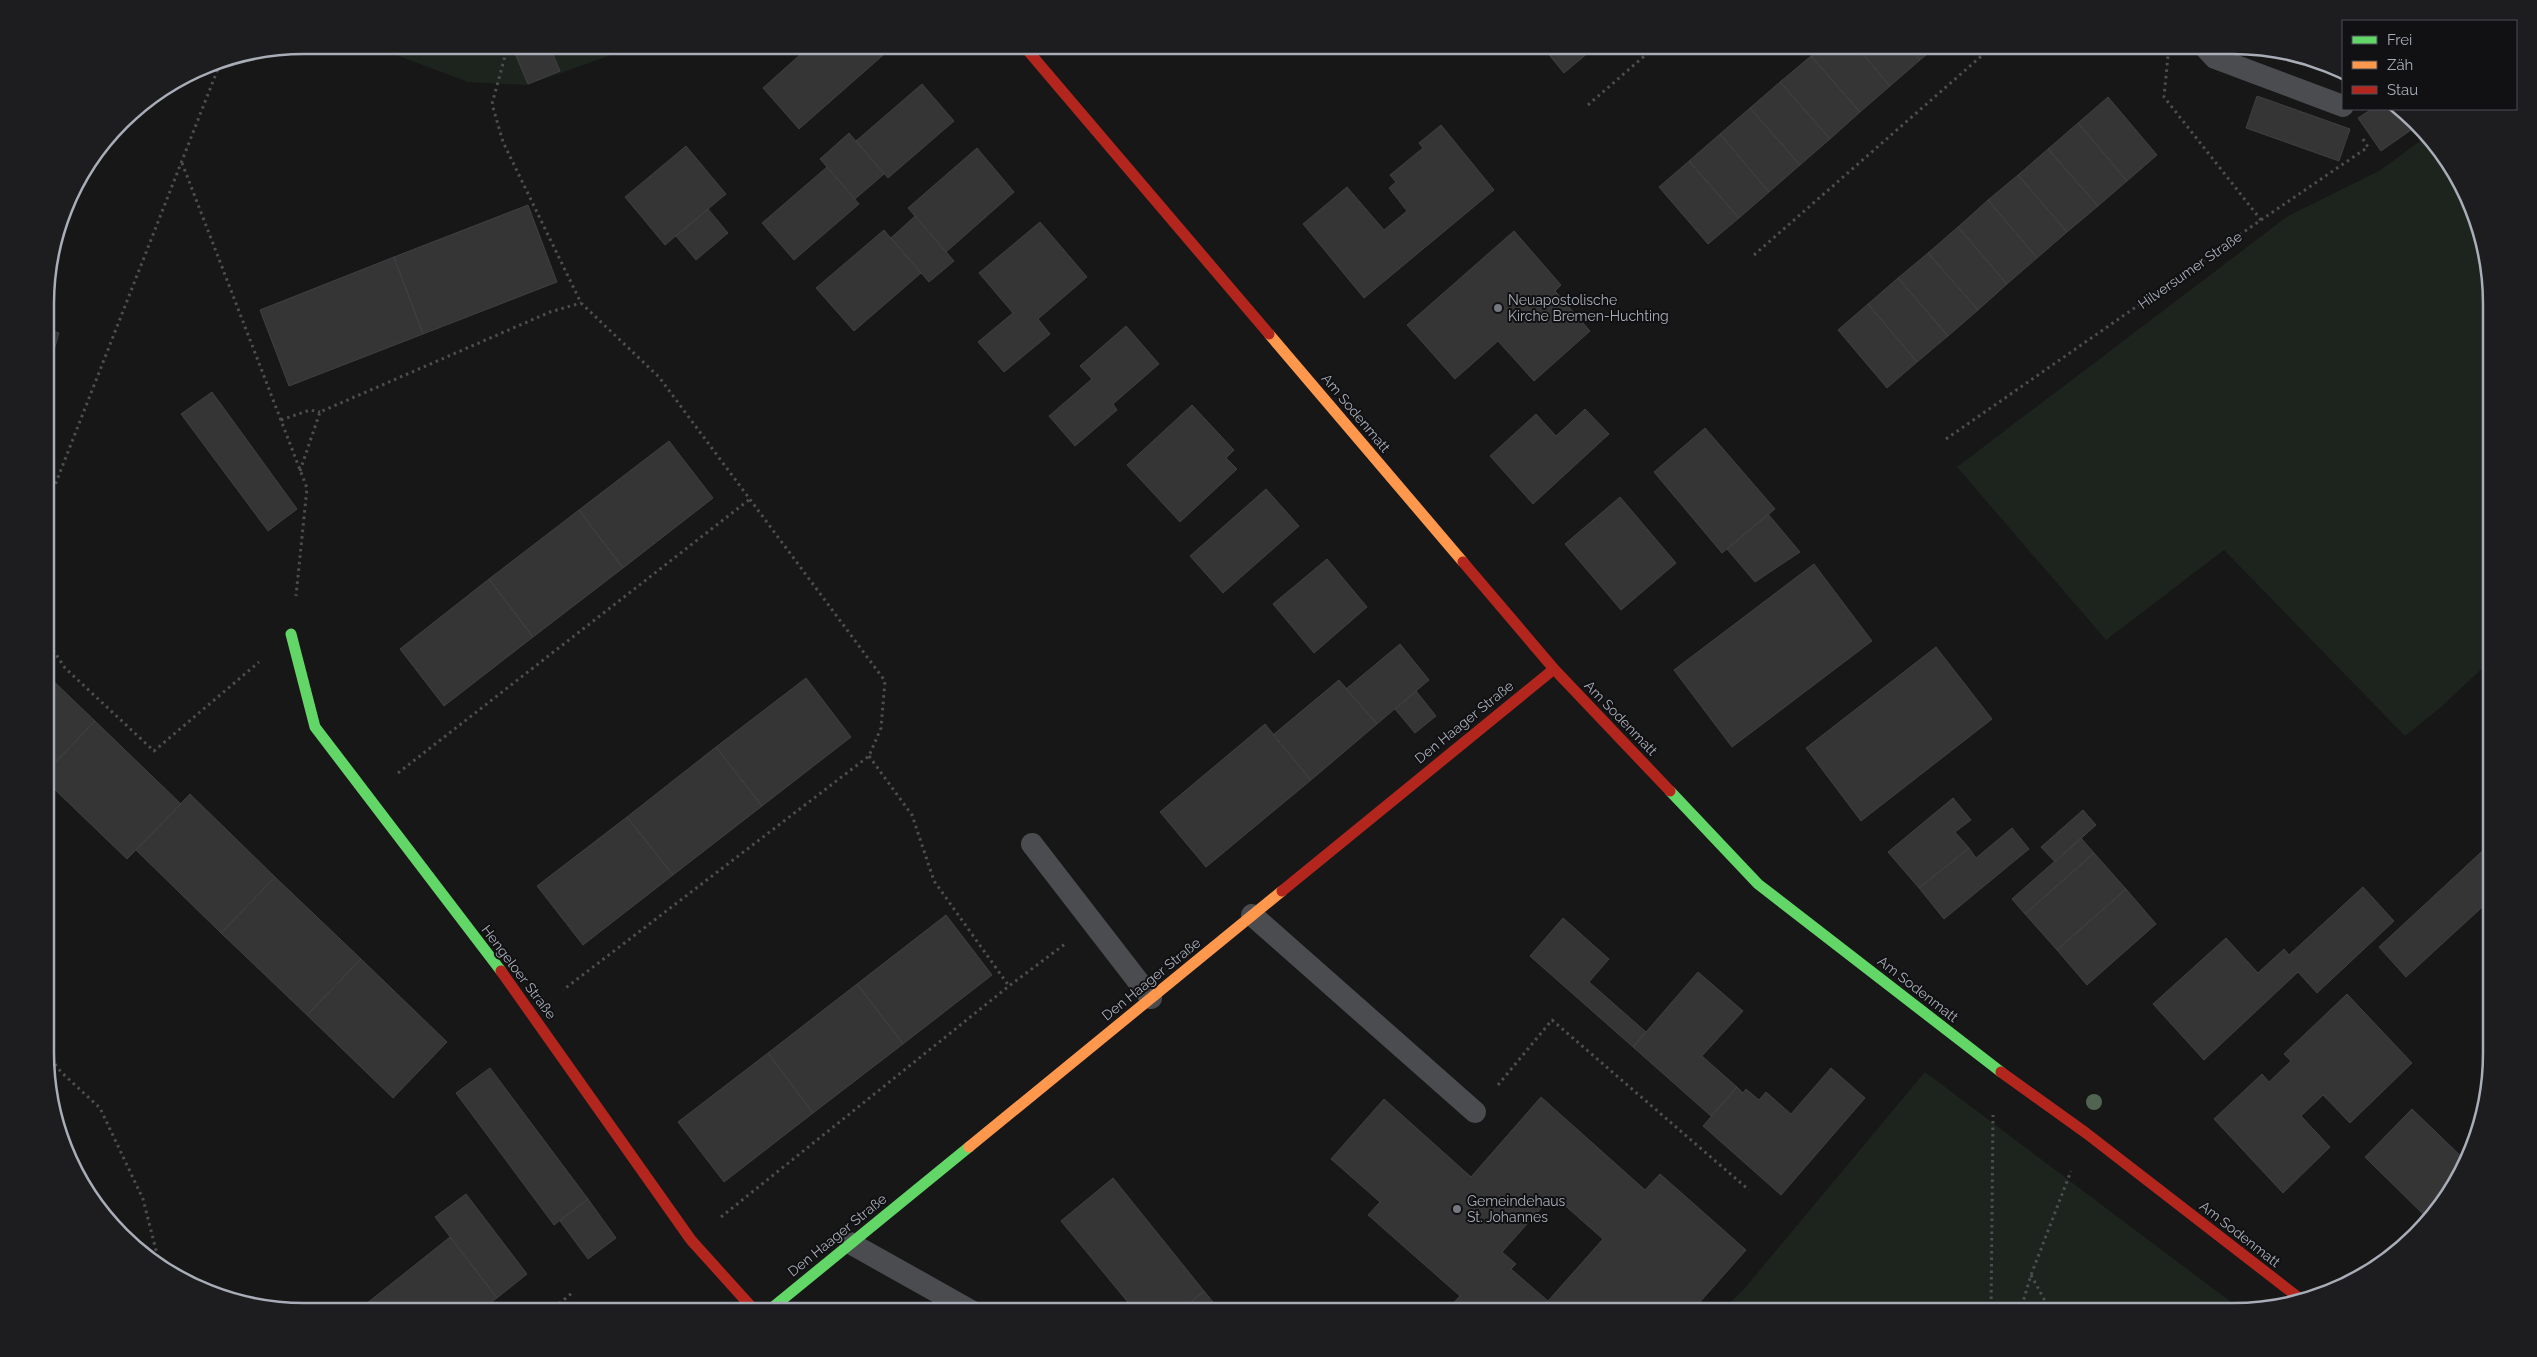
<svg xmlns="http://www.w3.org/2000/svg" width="2537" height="1357" font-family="Raleway,sans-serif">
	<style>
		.green { fill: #1d241e }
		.building { fill: #353536; stroke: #3f4043; fill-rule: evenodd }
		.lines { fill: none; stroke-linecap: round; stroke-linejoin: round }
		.path { stroke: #4d4e52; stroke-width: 3; stroke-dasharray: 2.5 4; stroke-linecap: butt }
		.lane { stroke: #4b4c50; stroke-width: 22 }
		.fast { stroke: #63d668; stroke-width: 11 }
		.slow { stroke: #ff974d; stroke-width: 11 }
		.jam { stroke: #b3261e; stroke-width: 11 }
		.tree { fill: #506451 }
		.poi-dot { fill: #757880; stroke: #111113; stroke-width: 2 }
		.labels { text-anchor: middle; stroke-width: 4; stroke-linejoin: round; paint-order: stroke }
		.street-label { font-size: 14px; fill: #a8adb8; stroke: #111113 }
		.poi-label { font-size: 14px; fill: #a8adb8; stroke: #111113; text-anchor: start }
		.rim { fill: none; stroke: #a8adb8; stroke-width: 2.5 }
	</style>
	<rect width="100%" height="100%" fill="#171717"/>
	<path class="green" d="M370,45h258l-14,9 -87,31 -59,-3z
		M2427,136l21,24 30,60 12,50 1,390 -51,48 -35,28 -181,-186 -118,90 -149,-173 331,-251 91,-45z
		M1925,1072l318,239 -522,1 24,-24z"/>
	<path class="building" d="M528,45h21l11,26 -32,13 -14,-33z
		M811,45h75l4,4 -91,80 -36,-41z
		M1541,45h52l2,2 -31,26z
		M1823,45h32l35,41 -30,26 -49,-56z
		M1855,45h53l12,15 -30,26z
		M1908,45h30l-18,15z
		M1811,56l49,56 -30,27 -50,-57z
		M1780,82l50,57 -30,26 -50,-57z
		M922,84l32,37 -66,57 -32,-37z
		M2257,96l93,33 -11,32 -93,-33z
		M2108,97l49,58 -30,26 -49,-58z
		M1750,108l50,57 -31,27 -49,-58z
		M2372,109h31l15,16 -37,26 -23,-33z
		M2078,123l49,58 -29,25 -50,-57z
		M1441,125l53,65 -130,108 -61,-74 44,-37 37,43 23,-19 -18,-23 7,-6 -6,-7 33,-27 -4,-5z
		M849,133l35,41 -29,25 -35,-40z
		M1720,134l49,58 -30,26 -50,-57z
		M686,146l40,48 -61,51 -40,-48z
		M977,148l37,44 -68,60 -38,-44z
		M2048,149l50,57 -31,26 -49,-57z
		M1689,161l50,57 -31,26 -49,-57z
		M827,167l32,37 -65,56 -32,-37z
		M2018,175l49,57 -30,26 -49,-58z
		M1988,200l49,58 -30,26 -49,-57z
		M528,205l29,77 -134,52 -29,-77z
		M708,209l20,24 -32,27 -20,-24z
		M915,216l39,45 -25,21 -38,-44z
		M1040,222l47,55 -49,42 12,15 -46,38 -26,-30 35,-29 -34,-40z
		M1958,227l49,57 -29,26 -50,-57z
		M884,230l37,43 -67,58 -38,-43z
		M1514,231l47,54 -6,6 35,40 -56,50 -36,-40 -43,38 -48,-54z
		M1928,253l50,57 -30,26 -50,-58z
		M394,257l29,77 -134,52 -29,-76z
		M1898,278l50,58 -31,26 -49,-58z
		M1868,304l49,58 -30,26 -49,-58z
		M1126,326l33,38 -46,40 4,6 -42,36 -26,-30 43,-37 -12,-13z
		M46,329l13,4 -13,45z
		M212,392l85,117 -29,22 -87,-117z
		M1192,405l42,45 -8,8 11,11 -57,53 -53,-57z
		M1585,409l24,25 -76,70 -43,-48 46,-42 20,22z
		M1705,428l70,81 -53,44 -68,-81z
		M669,441l44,57 -90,70 -44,-58z
		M1266,489l33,37 -76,67 -33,-37z
		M1620,497l56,66 -55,47 -56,-66z
		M579,510l44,58 -90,69 -44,-58z
		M1768,514l32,38 -45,30 -28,-33z
		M1327,559l40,48 -53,46 -41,-49z
		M1814,564l58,77 -140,106 -58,-77z
		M489,579l44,58 -89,69 -44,-57z
		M1400,644l29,36 -52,44 -31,-35z
		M1936,647l56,72 -131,102 -55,-73z
		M46,674l49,47 -48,50z
		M806,678l45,59 -89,69 -46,-59z
		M1339,680l38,44 -66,56 -38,-45z
		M1416,691l20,25 -21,17 -20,-24z
		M95,721l86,83 -54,55 -80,-77v-11z
		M1265,724l46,56 -105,87 -46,-55z
		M716,747l46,59 -89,69 -46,-58z
		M190,794l85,83 -54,56 -85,-83z
		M1953,798l18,22 -16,12 14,16 -50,40 -31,-36z
		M2083,810l13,15 -41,37 -14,-15z
		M627,817l46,58 -90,70 -46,-59z
		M2012,828l17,21 -85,70 -25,-31 50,-40 7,10z
		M2081,838l13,15 -69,61 -13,-15z
		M2491,843l1,36 -4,3 4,4v12l-86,79 -27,-30z
		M2094,853l32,36 -69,61 -32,-36z
		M275,877l86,82 -54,56 -86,-82z
		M2363,887l31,34 -77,72 -19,-21 -94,88 -51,-56 73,-66 32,35 26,-24 5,6z
		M2126,889l30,35 -69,61 -30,-35z
		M946,915l46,60 -89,69 -46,-60z
		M1563,918l46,41 -20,23 57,50 -13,15 -103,-91z
		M361,959l86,83 -54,56 -86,-83z
		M1698,972l45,39 -41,45 35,31 -26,29 -78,-69z
		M857,984l46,60 -90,69 -45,-60z
		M2347,994l65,69 -62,60 -27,-28 -22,21 29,31 -47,46 -69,-74 48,-45 7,8 22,-21 -7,-7z
		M768,1053l45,60 -89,69 -46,-60z
		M490,1068l98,131 -34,26 -98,-132z
		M1831,1068l34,30 -84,97 -78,-69 34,-39 6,6 3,-4 13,11 7,-8 25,22z
		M1541,1097l104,93 15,-16 86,76 -55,62h-65l-9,-8 -6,8h-162l-2,-2 13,-14 -92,-81 12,-13 -49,-43 53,-60 87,78zM1553,1195l50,44 -55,62 -37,-32 5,-5 -14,-12z
		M2412,1109l55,53 -25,41 -15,15 -62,-61z
		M1113,1178l91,113 -25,21h-43l-75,-91z
		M466,1194l61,80 -30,24 -62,-81z
		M588,1199l28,39 -28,21 -28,-38z
		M450,1237l47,61 -19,14h-122z
		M1204,1291l17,21h-42z"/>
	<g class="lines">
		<path class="path" d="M508,45l-16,59 11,38 78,161 78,74 226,304 -4,47 -12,28 -306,234
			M1588,105l69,-60
			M182,163l125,325 -11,108
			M2261,220l107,-73 -7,-11
			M1754,255l240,-210
			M281,420l29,-10 10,2
			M1946,439l315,-219 -97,-123 4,-41
			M300,471l20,-59 230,-100 31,-9
			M46,508l175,-447
			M46,639l19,29 89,83 105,-89
			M869,756l43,59 22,66 75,105
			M398,773l352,-274
			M47,1054l14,18 39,36 43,91 17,67
			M1498,1085l54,-65 197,170
			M721,1217l288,-231 56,-42
			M2031,1275l20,37
			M549,1312l23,-19
			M1991,1312l2,-197
			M2020,1312l11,-37 40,-104"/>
		<path class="lane" d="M2203,45l12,13 128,48
			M1032,844l119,154
			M1252,915l223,197
			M850,1243l123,69"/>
		<path class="fast" d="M291,634l24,93 186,244
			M1670,791l88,93 243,188
			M767,1312l202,-165"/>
		<path class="slow" d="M1269,334l194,228
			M969,1147l313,-256"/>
		<path class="jam" d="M1023,45l246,289
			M1463,562l91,107 116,122
			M1282,891l272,-222
			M501,971l190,269 65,72
			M2001,1072l85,61 217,168"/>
	</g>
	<circle class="tree" cx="2094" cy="1102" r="8"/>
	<g class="poi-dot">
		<circle cx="1498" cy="308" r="5"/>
		<circle cx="1457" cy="1209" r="5"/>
	</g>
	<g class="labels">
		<g class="street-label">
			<text transform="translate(2190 270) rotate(-35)" y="5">Hilversumer Straße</text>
			<text transform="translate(1356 413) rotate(50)" y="5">Am Sodenmatt</text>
			<text transform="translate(1621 718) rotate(46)" y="5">Am Sodenmatt</text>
			<text transform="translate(1464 722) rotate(-39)" y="5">Den Haager Straße</text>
			<text transform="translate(519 972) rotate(53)" y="5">Hengeloer Straße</text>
			<text transform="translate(1151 979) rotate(-39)" y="5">Den Haager Straße</text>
			<text transform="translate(1918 989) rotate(38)" y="5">Am Sodenmatt</text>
			<text transform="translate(2240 1234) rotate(38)" y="5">Am Sodenmatt</text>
			<text transform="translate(837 1235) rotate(-39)" y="5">Den Haager Straße</text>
		</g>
		<g class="poi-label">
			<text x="1508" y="305">Neuapostolische<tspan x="1508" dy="16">Kirche Bremen-Huchting</tspan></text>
			<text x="1467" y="1206">Gemeindehaus<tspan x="1467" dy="16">St. Johannes</tspan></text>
		</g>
	</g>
	<path d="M0 0H2537V1357H0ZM304 54H2233A250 250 0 0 1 2483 304V1053A250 250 0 0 1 2233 1303H304A250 250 0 0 1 54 1053V304A250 250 0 0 1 304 54Z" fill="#1d1d20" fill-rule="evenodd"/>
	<path class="rim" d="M304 54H2233A250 250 0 0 1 2483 304V1053A250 250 0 0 1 2233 1303H304A250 250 0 0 1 54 1053V304A250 250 0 0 1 304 54Z"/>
	<rect x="2342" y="20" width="175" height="90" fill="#111113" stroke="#4d4f55"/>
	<rect x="2352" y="36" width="25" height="8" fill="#63d668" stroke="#4d4f55"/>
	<text x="2387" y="45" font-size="15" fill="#a8adb8">Frei</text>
	<rect x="2352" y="61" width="25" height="8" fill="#ff974d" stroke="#4d4f55"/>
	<text x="2387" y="70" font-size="15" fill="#a8adb8">Zäh</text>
	<rect x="2352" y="86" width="25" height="8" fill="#b3261e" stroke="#4d4f55"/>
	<text x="2387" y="95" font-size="15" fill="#a8adb8">Stau</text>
</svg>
